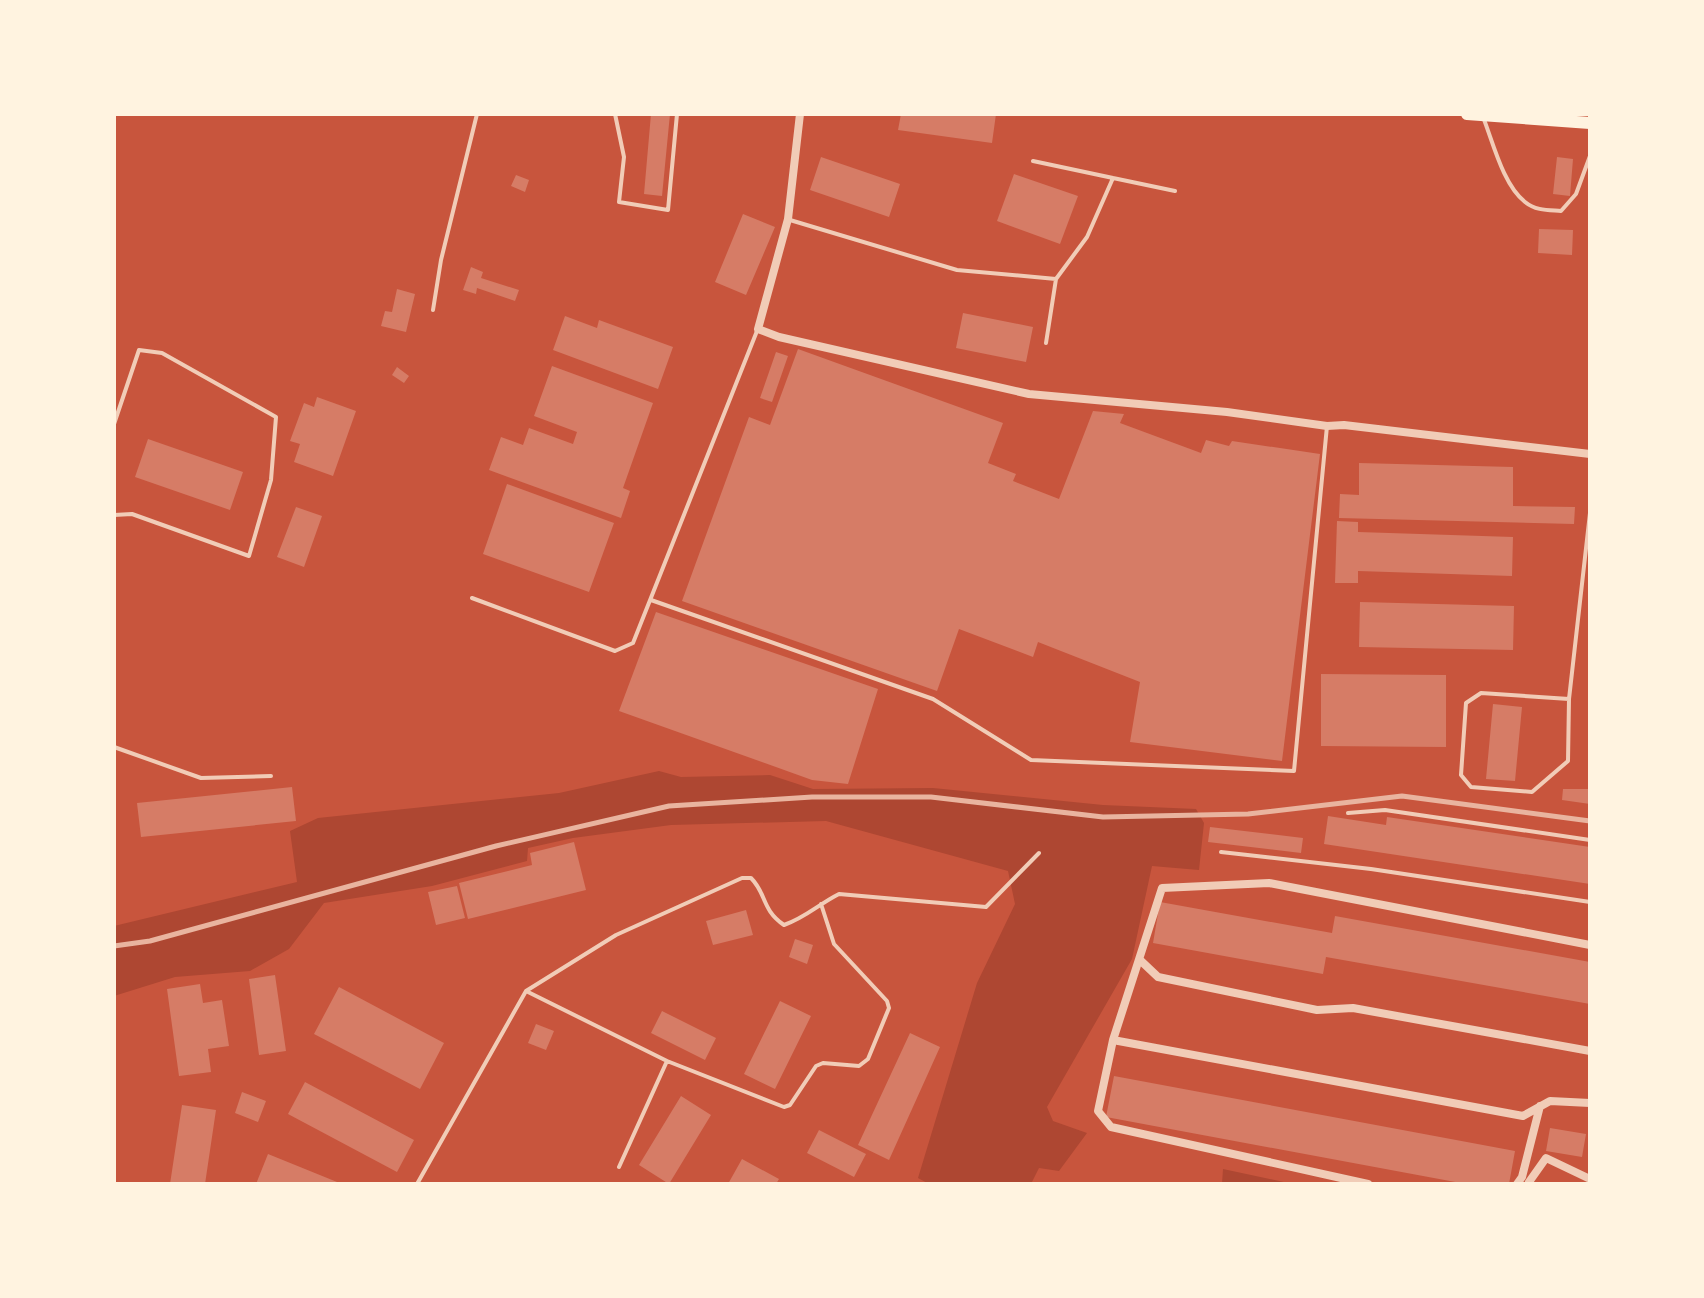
<svg xmlns="http://www.w3.org/2000/svg" width="1704" height="1298" font-family="'Exo 2',sans-serif">
	<style>
		.green { fill: #ae4732 }
		.building { fill: #d67c66 }
		.lines { fill: none; stroke-linecap: round; stroke-linejoin: round }
		.service { stroke: #f1ccb7; stroke-width: 4 }
		.minor { stroke: #f1ccb7; stroke-width: 8 }
		.primary { stroke: #fff3e0; stroke-width: 12 }
		.rail { stroke: #e9b49f; stroke-width: 5 }
	</style>
	<rect width="100%" height="100%" fill="#c8553d"/>
	<path class="green" d="M659,771l22,6 89,-2 43,14 120,-1 170,17 93,4 8,14 -5,47 -47,-4 -20,93 -85,148 6,14 34,12 -28,38 -20,-3 -8,16h-102l-11,-6 59,-195 38,-79 -7,-33 -182,-50 -155,4 -98,13 -45,10 -1,13 -95,25 -108,17 -35,46 -39,22 -75,6 -61,19v-70l183,-44 -7,-51 28,-13 241,-25z
		M1223,1169l70,15h-71z"/>
	<path class="building" d="M651,114h19l-8,82 -18,-2z
		M901,114h95l-4,29 -94,-13z
		M821,157l79,27 -11,33 -79,-27z
		M1557,157l16,2 -3,37 -17,-2z
		M1014,174l64,22 -18,48 -63,-23z
		M516,175l13,5 -4,12 -14,-6z
		M743,214l32,13 -29,68 -31,-13z
		M1539,229l34,1 -1,25 -34,-2z
		M471,267l12,5 -2,6 38,12 -4,11 -38,-13 -1,6 -13,-4z
		M397,289l18,5 -9,38 -25,-6 4,-15 7,1z
		M963,313l70,14 -7,35 -70,-14z
		M565,316l32,12 2,-8 74,27 -15,42 -105,-39z
		M798,349l205,74 -15,40 28,11 -3,7 46,18 34,-88 31,3 -4,9 81,30 5,-13 23,6 3,-5 88,13 -38,307 -152,-19 10,-60 -102,-40 -5,15 -74,-28 -22,62 -255,-90 67,-184 21,8z
		M776,352l12,4 -16,46 -12,-4z
		M552,366l101,37 -30,85 7,3 -9,27 -132,-48 12,-33 22,8 6,-17 44,16 4,-12 -43,-16z
		M397,367l12,9 -5,7 -12,-8z
		M317,397l39,14 -23,65 -39,-14 6,-18 -10,-3 14,-38 10,4z
		M148,439l95,33 -13,38 -95,-33z
		M1359,463l154,4v39l62,1 -1,17 -235,-6 1,-24 19,1z
		M507,484l107,39 -25,69 -106,-38z
		M296,507l26,9 -18,51 -27,-10z
		M1337,521l21,1v10l155,5 -1,39 -154,-5v12h-23z
		M1360,602l154,4 -1,44 -154,-3z
		M656,612l222,77 -30,95 -36,-4 -193,-69z
		M1321,674l125,1v72l-125,-1z
		M1493,704l29,3 -7,74 -29,-2z
		M292,787l4,34 -155,16 -4,-34z
		M1563,789h27v15l-28,-4z
		M1328,816l58,9 1,-8 203,30v37l-266,-40z
		M1210,827l93,11 -2,15 -93,-11z
		M574,842l12,48 -118,29 -9,-36 73,-18 -2,-12z
		M457,886l8,32 -29,7 -8,-33z
		M1160,902l172,31 3,-17 255,46v42l-264,-47 -3,17 -170,-31z
		M746,910l7,25 -40,10 -7,-24z
		M795,939l18,6 -6,19 -18,-7z
		M275,975l11,76 -27,4 -10,-76z
		M200,984l3,19 19,-3 7,46 -21,3 3,23 -32,4 -12,-87z
		M339,987l105,56 -24,46 -106,-55z
		M780,1001l31,15 -36,73 -31,-15z
		M662,1011l54,27 -11,22 -54,-27z
		M536,1024l18,7 -8,19 -18,-7z
		M910,1033l30,14 -51,113 -31,-15z
		M1114,1076l401,75 -6,33h-43l-360,-67z
		M305,1082l109,58 -17,32 -109,-58z
		M242,1092l24,9 -8,21 -23,-9z
		M681,1096l30,19 -42,69 -30,-19z
		M182,1105l34,5 -11,74h-35z
		M1550,1128l36,6 -4,23 -36,-6z
		M819,1130l47,24 -12,23 -47,-24z
		M268,1154l74,30h-86z
		M742,1159l37,20 -3,5h-48z"/>
	<g class="lines">
		<path class="service" d="M615,114l9,43 -5,45 49,8 9,-96
			M1483,117c10,25 20,68 42,85 11,9 24,8 36,9l15,-17 14,-38
			M1113,178l62,13
			M790,220l167,50 99,9 31,-42 26,-59 -80,-17
			M433,310l8,-50 36,-146
			M1046,343l10,-64
			M114,424l25,-74 23,3 114,64 -5,63 -22,76 -117,-42 -18,1
			M472,598l143,53 18,-8 124,-312
			M651,600l282,99 98,61 263,11 33,-345
			M1569,699l-88,-6 -15,10 -5,72 10,12 61,5 36,-31 1,-62 21,-186
			M114,747l87,31 70,-2
			M1348,813l37,-3 205,30
			M1221,852l150,17 219,33
			M526,991l141,70
			M619,1167l48,-106 117,46 6,-2 26,-39 7,-3 36,3 9,-7 21,-51 -2,-7 -53,-57 -13,-40
			M417,1184l109,-193 90,-56 126,-57h9c16,16 10,31 33,47 21,-7 35,-21 55,-31l147,13 53,-54"/>
		<path class="minor" d="M800,114l-12,105 -30,110 21,8 250,57 198,18 100,14 17,-1 246,29
			M1590,945l-321,-62 -107,5 -49,152 410,76 27,-15 40,2
			M1140,960l18,17 159,33 36,-2 237,43
			M1113,1040l-15,71 13,16 257,57
			M1529,1182l17,-24 44,21
			M1517,1184l5,-7 18,-71"/>
		<path class="primary" d="M1467,114l123,9"/>
		<path class="rail" d="M114,946l36,-5 346,-95 173,-40 143,-9h119l172,20 145,-3 154,-18 188,25"/>
	</g>
	<rect width="1704" height="1298" fill="none" stroke="#fff3e0" stroke-width="232"/>
</svg>
